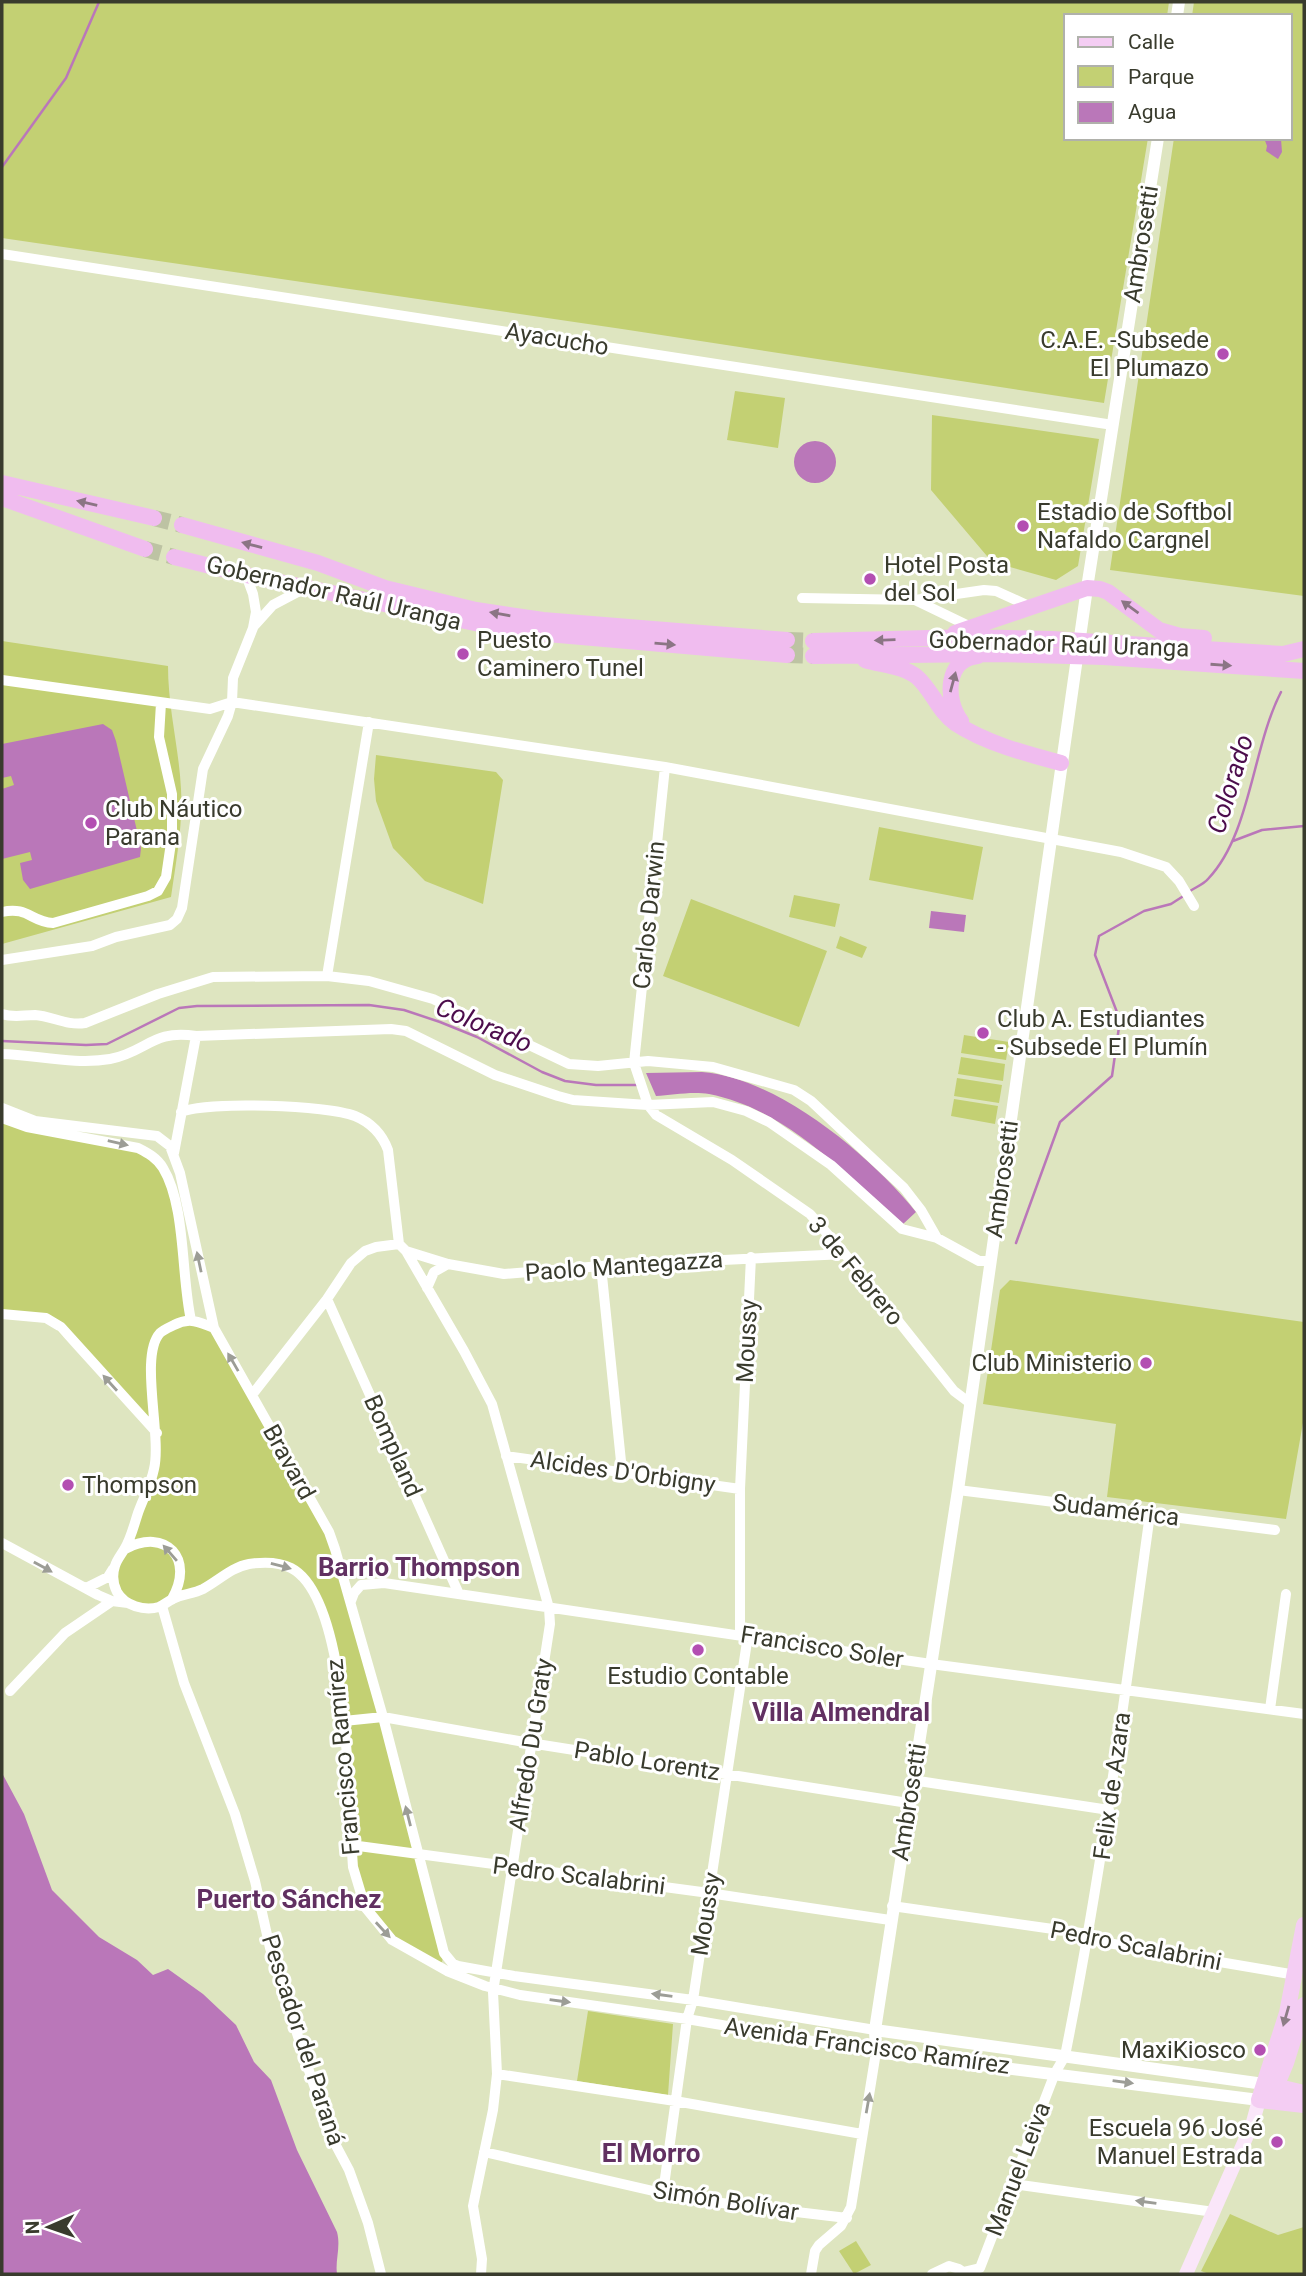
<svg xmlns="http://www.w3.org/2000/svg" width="1306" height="2276" font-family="Roboto,sans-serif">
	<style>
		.green { fill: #c3d073 }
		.water { fill: #ba77b9 }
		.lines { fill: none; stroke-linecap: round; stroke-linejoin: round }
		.stream { stroke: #ba77b9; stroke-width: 2.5 }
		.trunk-tunnel { stroke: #bdc3a3; stroke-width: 16; stroke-dasharray: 16 8; stroke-linecap: butt }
		.minor { stroke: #fff; stroke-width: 10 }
		.tertiary { stroke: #fff; stroke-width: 12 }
		.secondary { stroke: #fae6f9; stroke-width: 14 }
		.primary { stroke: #f4cdf3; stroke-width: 16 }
		.trunk { stroke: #f0bcef; stroke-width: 16 }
		.oneway { fill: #8b7584 }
		.oneway2 { fill: #9c9d96 }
		.oneway3 { fill: #8d7d86 }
		.poi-dot { fill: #b34eb2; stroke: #fff; stroke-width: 2.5 }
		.labels { text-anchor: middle; stroke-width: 6; stroke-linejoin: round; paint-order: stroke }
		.street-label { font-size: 24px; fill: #393b2d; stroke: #fff }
		.poi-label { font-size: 24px; fill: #393b2d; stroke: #fff; text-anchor: start }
		.water-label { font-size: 26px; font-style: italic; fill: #4c0d4c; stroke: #fff }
		.neighbourhood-label { font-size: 26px; font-weight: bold; fill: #613061; stroke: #fff }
	</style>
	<rect width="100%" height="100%" fill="#dee5c0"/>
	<path class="green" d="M2,2h1167l-2,14h-101v122h82l-44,265 -482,-74 -620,-91z
		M1194,2h110v594l-194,-26 64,-432h116v-122h-98z
		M735,391l50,7 -7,50 -51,-8z
		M932,415l167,24 -21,127 -22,14 -64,-18 -61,-72z
		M2,641l166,25c0,42 11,82 13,123 2,36 -5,73 -10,108l-169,47z
		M376,755l120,17 7,8 -20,124 -58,-23 -32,-33 -17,-47 -2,-22z
		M879,827l104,20 -10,53 -104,-20z
		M794,895l46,9 -5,23 -46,-10z
		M691,899l136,52 -28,76 -136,-51z
		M840,936l27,11 -5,11 -26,-10z
		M964,1035l45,7 -3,18 -45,-7z
		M961,1057l44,7 -2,17 -45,-7z
		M957,1078l45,7 -3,18 -45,-7z
		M954,1099l44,7 -3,18 -44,-8z
		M2,1118l150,37 20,33 19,132 23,8 115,204 115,421 -2,9 -8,2 -42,-24 -34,-51 -19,-210 -25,-83 -23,-28 -41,-4 -88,42 -34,-3 -15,-27 41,-108 3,-35 -112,-115 -43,-4z
		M1010,1280l294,42v95l-18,102 -179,-22 9,-73 -133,-20 17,-114z
		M588,2011l85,13 -5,71 -91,-14z
		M1230,2214l48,21 26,-8v47h-95l-8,-3z
		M856,2241l15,24 -17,9 -15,-23z"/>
	<path class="water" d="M1264,138l17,1 1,13 -4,7 -12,-8 1,-5z
		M794 462a21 21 0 1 1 42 0a21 21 0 1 1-42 0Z
		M103,724l9,6 4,11 25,107 -1,9 -110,32 -7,-9 -3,-17 12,-3 -2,-8 -28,7v-70l12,-4 -3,-9 -9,2v-34z
		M931,911l35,4 -2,17 -35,-4z
		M702,1072c76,6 168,83 214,140l-14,13c-56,-51 -116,-116 -193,-131 -17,-3 -37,1 -53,2l-10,-23z
		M2,1773l22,41 28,76 47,47 38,23 16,15 15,-6 35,25 33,31 18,37 17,18 26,70 40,82c4,15 -2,28 0,42h-335z"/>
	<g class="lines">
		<path class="stream" d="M2,167l64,-89 33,-76
			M1233,841l29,-11 42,-4
			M1190,891c6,-4 14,-7 18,-12 43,-45 44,-131 73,-187
			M2,1041l84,4 21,-1 72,-36 18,-2 172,-1 35,5 36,12 37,15 65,35 23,9 31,4h41
			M1016,1243l44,-121 52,-46 8,-56 -25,-65 4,-19 45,-25 27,-7 14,-9"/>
		<path class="trunk-tunnel" d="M154,518l28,7
			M145,549l29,8
			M787,640l26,1
			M787,655l26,1"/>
		<path class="minor" d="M2,254l1111,171
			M802,598l113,2 69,-10 12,1 33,15
			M915,600l58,28
			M255,625l18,-20 34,-18
			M2,680l208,29 22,-7 433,65 456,85 45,15 13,14 15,25
			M665,767l-31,296 14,42 8,10 76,45 78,54 35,40 109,137 16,12
			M2,912c26,-6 29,10 51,11l95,-27 10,-5 8,-14 6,-41v-42l-13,-57 2,-34
			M2,960l90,-14 24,-9 54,-12 7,-6 5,-11 21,-139 25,-53 4,-14 1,-24 20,-50 3,-16 -3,-18 -7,-19
			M327,976l42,-254
			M2,1014c12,4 21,1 33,1 17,1 32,11 50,8l73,-29 55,-17 114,-1 42,5 64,18 136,65 29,2 50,-5 65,6 81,23 17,11 93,87 17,22 16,28
			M2,1054c34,1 73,11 108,5 37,-7 42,-30 86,-23l195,-7 15,2 89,44 63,21 15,4 75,5 65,-3 33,9 23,11 62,43 71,64 35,9 42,23h11
			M2,1108l33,13 122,15 13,10 10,27 34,155 115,204 6,17 48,168 61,236 9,11 5,2 56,10 179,24 182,30
			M181,1112c27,-11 147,-7 174,4 17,7 27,18 33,34l11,94
			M2,1118l25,9 111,21c10,5 19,10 25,20 23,38 18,108 28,152
			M174,1153l22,-117
			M399,1244l7,7 58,100 28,53 57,204 1,16 -57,368 4,82 -4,36 -20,96 9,53 -1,15
			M406,1251l42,13 56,10 97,-8 244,-12
			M601,1266l21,205
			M427,1288l7,-16 14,-8
			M327,1299l132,295
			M2,1314l44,4 15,9 96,106
			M214,1328c-14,-6 -25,-11 -40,-3 -4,2 -11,5 -14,8 -21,23 2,102 -6,136 -3,15 -11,30 -16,44 -4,12 -7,25 -13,35 -3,6 -8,11 -10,18 -3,9 -2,18 2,26 8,14 27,19 42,15 5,-2 9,-6 14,-8 9,-5 20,-5 30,-10 15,-8 29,-22 46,-25 13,-2 30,-2 42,4 59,30 57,237 62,299l12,40 27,33 55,31 38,15 35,9 167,24 189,33 -25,155 -10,19 -22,19 -4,6 -4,23
			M252,1395l75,-96 24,-36 14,-12 11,-4 23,-3
			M506,1456l234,33
			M958,1490l317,40
			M2,1543l96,52 14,6 16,2
			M125,1549c41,-22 70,10 47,50
			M86,1588l22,-11 5,-8
			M351,1601l3,-8 7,-8 23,-2 547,81 373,50
			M162,1606l22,77 51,131 20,67 15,67 37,117 25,73 17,32 19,53 13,51
			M740,1634v-145l11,-232
			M10,1691l55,-58 47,-32
			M1270,1709l16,-115
			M344,1721l39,-4 147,26 378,60
			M912,1780l197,30
			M351,1845l358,48 181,27
			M892,1906l189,27 15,8 200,34
			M497,2074l178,27 187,33
			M484,2152l204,47 159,19
			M1013,2184l201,28
			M663,2193l24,-174 6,-19 55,-365
			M963,2272l17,-4 75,-195 10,-17c36,-180 60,-361 85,-542
			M932,2274l17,-8 10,3 6,5"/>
		<path class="tertiary" d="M1177,16l2,-14
			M1158,138l-71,450 -129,902 -83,540 1,22 383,48
			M875,2030l389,54"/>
		<path class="secondary" d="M1186,2274l67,-152 6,-22"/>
		<path class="primary" d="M1304,1925l-17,88 -28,87 45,5
			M1266,2084l38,9
			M1270,2101l16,-38 18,-58"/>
		<path class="trunk" d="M2,483l152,35
			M2,498l143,51
			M182,525l136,38 67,25 91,22 67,10 244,20
			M174,557l72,18 267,56 274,24
			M955,633l132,-45 13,1 8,3 51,38 21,6 24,2
			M813,641l155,-4 84,2 231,15 21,-5
			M813,656l183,-2 108,3 200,14
			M865,660c16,5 39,6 52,17 15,13 21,34 38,46 30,20 72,31 106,40
			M961,721c-16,-21 -16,-62 17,-65"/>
	</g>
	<defs><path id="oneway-solid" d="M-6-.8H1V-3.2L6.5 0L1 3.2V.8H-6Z" transform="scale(1.75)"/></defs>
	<g class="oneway">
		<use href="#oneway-solid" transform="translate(87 503) rotate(-167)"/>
		<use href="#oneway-solid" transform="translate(252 545) rotate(-165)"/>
		<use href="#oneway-solid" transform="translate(1130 607) rotate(-144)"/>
		<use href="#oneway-solid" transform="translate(500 614) rotate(-170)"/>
		<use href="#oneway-solid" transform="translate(885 640) rotate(178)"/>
		<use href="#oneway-solid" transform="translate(665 644) rotate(5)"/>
		<use href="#oneway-solid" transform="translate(1221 665) rotate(4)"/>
		<use href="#oneway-solid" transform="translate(953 682) rotate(-75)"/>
	</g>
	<g class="oneway2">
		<use href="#oneway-solid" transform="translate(118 1143) rotate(13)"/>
		<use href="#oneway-solid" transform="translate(199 1262) rotate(-102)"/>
		<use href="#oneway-solid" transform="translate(233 1362) rotate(-120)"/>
		<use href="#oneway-solid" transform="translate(110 1383) rotate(-132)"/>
		<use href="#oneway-solid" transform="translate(170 1553) rotate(-131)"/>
		<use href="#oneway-solid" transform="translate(281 1566) rotate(15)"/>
		<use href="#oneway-solid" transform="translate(43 1567) rotate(29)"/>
		<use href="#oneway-solid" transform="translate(408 1816) rotate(-104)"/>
		<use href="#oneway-solid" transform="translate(383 1930) rotate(47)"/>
		<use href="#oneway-solid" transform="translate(662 1995) rotate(-172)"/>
		<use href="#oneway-solid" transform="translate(560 2001) rotate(8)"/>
		<use href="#oneway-solid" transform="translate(1123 2082) rotate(8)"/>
		<use href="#oneway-solid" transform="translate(868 2103) rotate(-80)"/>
		<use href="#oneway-solid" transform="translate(1146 2202) rotate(-172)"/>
	</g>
	<use class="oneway3" href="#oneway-solid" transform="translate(1286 2016) rotate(106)"/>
	<g class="poi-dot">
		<circle cx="1223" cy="354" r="7"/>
		<circle cx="1023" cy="526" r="7"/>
		<circle cx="870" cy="579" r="7"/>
		<circle cx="463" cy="654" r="7"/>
		<circle cx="91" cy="823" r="7"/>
		<circle cx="983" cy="1033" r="7"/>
		<circle cx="1146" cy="1363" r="7"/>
		<circle cx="68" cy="1485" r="7"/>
		<circle cx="698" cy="1650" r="7"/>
		<circle cx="1260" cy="2050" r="7"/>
		<circle cx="1277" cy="2142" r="7"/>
	</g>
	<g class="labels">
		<g class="street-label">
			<text transform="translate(1141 244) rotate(-81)" y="8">Ambrosetti</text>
			<text transform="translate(557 339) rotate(9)" y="8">Ayacucho</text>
			<text transform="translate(334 593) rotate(13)" y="8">Gobernador Raúl Uranga</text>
			<text transform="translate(1059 644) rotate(2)" y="8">Gobernador Raúl Uranga</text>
			<text transform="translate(649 915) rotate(-84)" y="8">Carlos Darwin</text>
			<text transform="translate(1002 1179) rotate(-82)" y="8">Ambrosetti</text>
			<text transform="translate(624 1266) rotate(-4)" y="8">Paolo Mantegazza</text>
			<text transform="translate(856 1271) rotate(50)" y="8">3 de Febrero</text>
			<text transform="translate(747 1341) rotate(-87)" y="8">Moussy</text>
			<text transform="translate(393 1446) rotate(66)" y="8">Bompland</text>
			<text transform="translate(289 1462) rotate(61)" y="8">Bravard</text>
			<text transform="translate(623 1472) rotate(8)" y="8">Alcides D'Orbigny</text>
			<text transform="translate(1116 1510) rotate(7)" y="8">Sudamérica</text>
			<text transform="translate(822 1647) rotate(9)" y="8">Francisco Soler</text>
			<text transform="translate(531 1745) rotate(-81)" y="8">Alfredo Du Graty</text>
			<text transform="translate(343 1757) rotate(-95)" y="8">Francisco Ramírez</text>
			<text transform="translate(647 1761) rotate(9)" y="8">Pablo Lorentz</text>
			<text transform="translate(1112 1786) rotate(-82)" y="8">Felix de Azara</text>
			<text transform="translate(909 1802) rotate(-81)" y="8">Ambrosetti</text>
			<text transform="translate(579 1876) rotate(7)" y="8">Pedro Scalabrini</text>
			<text transform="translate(706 1914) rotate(-81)" y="8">Moussy</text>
			<text transform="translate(1136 1946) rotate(11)" y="8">Pedro Scalabrini</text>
			<text transform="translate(303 2040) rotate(72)" y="8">Pescador del Paraná</text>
			<text transform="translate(867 2046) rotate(8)" y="8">Avenida Francisco Ramírez</text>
			<text transform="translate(1018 2169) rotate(-69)" y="8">Manuel Leiva</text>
			<text transform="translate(726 2201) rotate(9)" y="8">Simón Bolívar</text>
		</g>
		<g class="poi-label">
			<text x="1209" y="348" text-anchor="end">C.A.E. -Subsede<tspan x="1209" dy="28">El Plumazo</tspan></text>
			<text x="1037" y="520">Estadio de Softbol<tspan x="1037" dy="28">Nafaldo Cargnel</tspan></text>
			<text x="884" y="573">Hotel Posta<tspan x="884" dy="28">del Sol</tspan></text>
			<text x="477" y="648">Puesto<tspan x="477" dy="28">Caminero Tunel</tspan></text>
			<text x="105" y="817">Club Náutico<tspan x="105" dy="28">Parana</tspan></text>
			<text x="997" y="1027">Club A. Estudiantes<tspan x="997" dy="28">- Subsede El Plumín</tspan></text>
			<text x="1132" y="1371" text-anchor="end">Club Ministerio</text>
			<text x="82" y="1493">Thompson</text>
			<text x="698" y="1684" text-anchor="middle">Estudio Contable</text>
			<text x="1246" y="2058" text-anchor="end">MaxiKiosco</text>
			<text x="1263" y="2136" text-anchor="end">Escuela 96 José<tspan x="1263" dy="28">Manuel Estrada</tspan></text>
		</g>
		<g class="water-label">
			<text transform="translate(1230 784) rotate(-73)" y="9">Colorado</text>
			<text transform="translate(484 1025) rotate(23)" y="9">Colorado</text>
		</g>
		<g class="neighbourhood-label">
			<text x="419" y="1576">Barrio Thompson</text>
			<text x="841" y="1721">Villa Almendral</text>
			<text x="289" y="1908">Puerto Sánchez</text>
			<text x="651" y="2162">El Morro</text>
		</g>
	</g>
	<rect width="1306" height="2276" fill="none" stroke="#393b2d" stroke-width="7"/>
	<rect x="1064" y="14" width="228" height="126" fill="#ffffff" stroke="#b0b1ab" stroke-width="2"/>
	<rect x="1078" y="37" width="35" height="10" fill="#f4cdf3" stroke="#b0b1ab" stroke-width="2"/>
	<text x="1128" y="49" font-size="21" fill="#393b2d">Calle</text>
	<rect x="1078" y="66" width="35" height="21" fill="#c3d073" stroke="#b0b1ab" stroke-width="2"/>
	<text x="1128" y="84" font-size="21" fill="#393b2d">Parque</text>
	<rect x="1078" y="102" width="35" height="21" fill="#ba77b9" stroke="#b0b1ab" stroke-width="2"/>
	<text x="1128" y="119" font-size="21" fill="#393b2d">Agua</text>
	<g transform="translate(49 2227) rotate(268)" stroke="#ffffff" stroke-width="5" paint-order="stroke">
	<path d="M0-5L12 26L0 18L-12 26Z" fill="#393b2d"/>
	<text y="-10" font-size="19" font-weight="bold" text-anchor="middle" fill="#393b2d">N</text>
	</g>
</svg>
